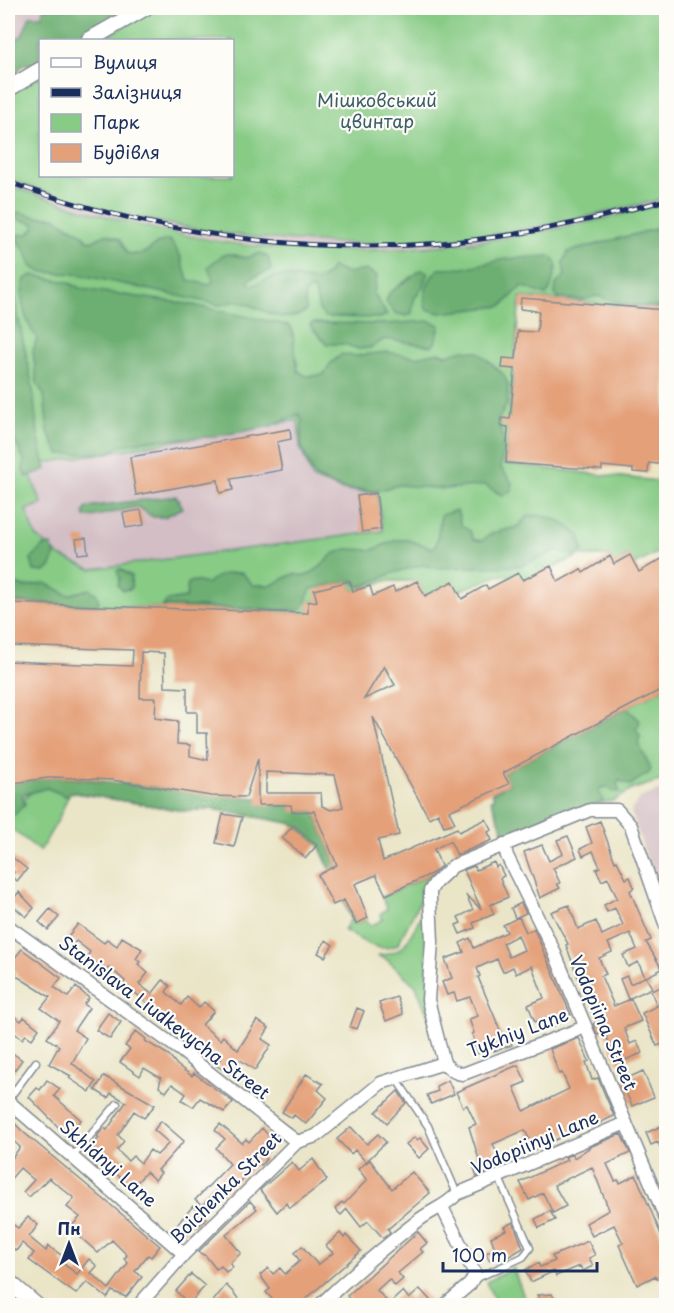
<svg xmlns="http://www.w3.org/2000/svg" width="674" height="1313" font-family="'Playpen Sans',sans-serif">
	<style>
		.industrial { fill: #d2bec4 }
		.green { fill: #87cb85; stroke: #517d72; stroke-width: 1.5; fill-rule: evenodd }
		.forest { fill: #6daf72; stroke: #446f68; stroke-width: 1.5 }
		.building { fill: #e4a079; fill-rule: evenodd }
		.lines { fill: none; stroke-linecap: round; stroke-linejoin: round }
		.service-casing { stroke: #828a92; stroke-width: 9 }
		.minor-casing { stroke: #828a92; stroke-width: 15 }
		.tertiary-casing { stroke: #828a92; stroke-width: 18 }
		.service { stroke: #fff; stroke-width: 6 }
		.minor { stroke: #fff; stroke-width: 12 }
		.tertiary { stroke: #fff; stroke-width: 15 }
		.rail-casing { stroke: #1b2f5e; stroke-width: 5 }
		.rail { stroke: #fdfcf7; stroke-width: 3; stroke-dasharray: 9; stroke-linecap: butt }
		.labels { text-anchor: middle; stroke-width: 4.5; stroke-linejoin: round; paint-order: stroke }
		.park-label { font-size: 18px; fill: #3b5e6a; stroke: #fdfcf7 }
		.street-label { font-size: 18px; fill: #1b2f5e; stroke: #fdfcf7 }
	</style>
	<rect width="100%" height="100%" fill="#fdfcf7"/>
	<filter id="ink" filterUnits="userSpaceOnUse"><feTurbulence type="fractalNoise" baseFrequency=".0167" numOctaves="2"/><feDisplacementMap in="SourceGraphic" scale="12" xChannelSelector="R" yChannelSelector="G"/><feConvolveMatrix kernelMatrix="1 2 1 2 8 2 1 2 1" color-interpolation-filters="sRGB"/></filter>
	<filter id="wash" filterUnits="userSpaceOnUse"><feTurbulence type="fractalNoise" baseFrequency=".008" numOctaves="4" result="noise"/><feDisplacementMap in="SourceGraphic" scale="24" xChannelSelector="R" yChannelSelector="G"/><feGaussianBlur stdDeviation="1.35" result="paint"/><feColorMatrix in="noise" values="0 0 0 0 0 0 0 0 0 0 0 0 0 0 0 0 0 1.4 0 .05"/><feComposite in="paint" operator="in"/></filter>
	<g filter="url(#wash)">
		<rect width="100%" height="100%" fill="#eae5c7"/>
		<path class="industrial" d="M8,8h46l-14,32 -32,2z
			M8,179l86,28 51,12 98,18 88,6 63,-1 85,-7 67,-10 120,-27v5l-120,28 -66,11 -87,8 -117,-2 -86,-13 -98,-23 -84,-27z
			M298,420l2,27 42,43 35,3 6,38 -292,38 -31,-13 -24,-20 -10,-26 16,-6 -16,-38z
			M666,788v128l-35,-105 9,-13z"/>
		<path class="green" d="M156,8h510v190c-49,12 -99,24 -150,33 -171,28 -346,7 -508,-52v-84l32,-19v100h192v-136h-132z
			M8,185c86,30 177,56 268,63 133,10 263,-11 390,-45v106l-146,-12 -15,167 161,18v82l-8,-12 -23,13 -6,-10 -15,9 -4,-8h-31l-56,24 -23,-5 -42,16 -5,-9 -28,14 -8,-15h-32l-32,10 -3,-10 -33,20 -9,1v11l-300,-10zM298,420l2,27 13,32 29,11 35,3 6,38 -292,38 -31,-13 -24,-20 -10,-26 16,-6 -15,-38z
			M666,687v92l-33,10 -20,12 -25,4 -80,32 -3,-2 -14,-35 3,-2 -2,-5 17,-9 -6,-11z
			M54,777c69,4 136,18 204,21l1,7h32l2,6h21l37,97 -3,2 8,14 10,-5 5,7 12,-7 -3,-5 7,-5 -5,-12 61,-28 -24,34 -21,41c-19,11 -37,-4 -54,-14l7,-11 -32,-74 -25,-21 -82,-15 -28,2 -114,-19 -12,28 -18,31 -32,-25v-17z
			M425,909l5,112 -14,-35 -29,-26 -10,-5c33,0 33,-24 48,-46z
			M513,1268l14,37h-30l-11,-23z"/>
		<path class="forest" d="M43,8h82l-16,15 -33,17h-36v22l-19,4 -4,8 -9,7v-38l14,-7 8,-20h12z
			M19,212l17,5h19c12,12 22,9 32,23l6,1 13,-7 14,5 7,14c24,6 24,-13 43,-13l10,15 8,25 21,5 4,-4 -5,-14c17,-15 17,-16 37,-9l15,-5 8,4 3,13 -20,8 -3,4 4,4c9,-4 19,-9 28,-10 20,-2 40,15 52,-9l14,6 21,-3 10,6 -3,18 13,21 -7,3 -55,-1 -6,-7 -4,-18 -4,-3 -6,4 1,18c-27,17 -45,-6 -68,-9 -6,-1 -12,2 -18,3l-143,-31 -36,-2 -10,-6 -5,-14 -10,-13v-4l11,-1 8,-6 -2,-5 -17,-4 -1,-5z
			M666,226v82l-42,-4 -27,-8 -15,4 -24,-2 -3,-4 1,-10 9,-8 -2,-13 5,-11z
			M548,256l5,2 4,7 -7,25 -4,5 -24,-9 -20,20 -62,7 -14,-4c-4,-14 1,-30 13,-40l25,-1 41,-9z
			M421,270l7,2 -6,16 -8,11 -2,14 -6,3 -11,-3 -9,-11 3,-9z
			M32,275l35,7 15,7 106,15 99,21 5,3 6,43 8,5 17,-1 7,-11 12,-10 13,2 32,-4 29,5 23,-5 7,3 18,-5 14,2 25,22 5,10 -1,20 -9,16 5,19 -2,29 11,15v7l-9,6 -18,-11 -40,4 -46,-4 -23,6 -32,-2 -21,-8 -8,-4 -8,-17 -6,-15 1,-24 -3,-7 -28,12 -25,5 -36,6 -58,3 -30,5 -14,8 -49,1 -11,-22 -4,-37 -7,-12 -4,-32 4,-13c-11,-15 -20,-39 -12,-59z
			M9,294l7,5c3,34 15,67 18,101 2,25 5,45 12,69l-19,8 -4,-6 1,-11 -16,-33z
			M429,321l11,4 -5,18 -3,3 -47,-7 -15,9 -11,1 -15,-5h-18l-16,-19 2,-2 75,1z
			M176,496l7,12 -19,9h-11l-15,-10 -47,10h-6l-1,-5 3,-5z
			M457,510l4,15 9,6 3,8 8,2 12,-8 24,-6 11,-11c22,-4 37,7 52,20l3,15 -9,5 -16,-6 -37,16 -86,2 -13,-3 -29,8 -30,13 -7,-1 -3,-5 -42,9 -9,20 -5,1 -134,-4 4,-5 19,-3 2,-15 5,-2 14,3c10,-10 21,-12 35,-11l11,12h19l21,-11 13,2 13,-8 14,-14 14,-5 25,1 24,-10h12l24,8 4,-3 5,-30z
			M51,545l4,9 -4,12 -6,6 -11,-1 -3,-12 12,-13z
			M120,569l11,7v13l-9,1 -4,-5 2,-7 -3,-7z
			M12,583l12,4 22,-4 22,12 21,-6 7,4 3,9 -3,3 -88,-3v-18z
			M627,708l13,13 -4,9 4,6 -2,7 13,26 -2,4 -19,12 -11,-5 -2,4 3,8h-6l-6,-5 -8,1 -2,2 5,9 -1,3 -26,8 -6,-2c-4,6 -51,24 -62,29l-3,-2 -14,-35 3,-2 -2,-5 17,-9 -6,-11z
			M54,777c69,4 136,18 204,21l1,7h32l2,6h21l30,71 8,36 -33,-73 -25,-21 -82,-15 -28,2 -114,-19 -2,5 -21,-9 -25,7 3,9 -10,10 -7,2v-32z"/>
		<g id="blocks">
			<path class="building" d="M521,298l145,12v155l-17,-2 -1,10 -15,-1v-3l-31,-3v4l-96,-7 2,-36 -7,-1 1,-8 8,1 5,-50 -13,-1 1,-10 13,1 2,-28 19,1 2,-21 -19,-2z
				M290,429l1,10 -14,3 5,28 -51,9 2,11 -13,3 -2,-13 -82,15 -6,-38z
				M376,493l5,36 -19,3 -5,-36z
				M141,510l3,15 -18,3 -3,-15z
				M86,538l2,15 -10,1 -2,-15z
				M630,555l9,17 24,-14 3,6v123l-163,86 6,11 -60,27 6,12 -11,3 -6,-13 -9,5 -56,-101 26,118 -21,5 5,21 74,-33 2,4 27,-13 6,11 -4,2 4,8 -35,15 -7,-14 -16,8 7,17 -8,7 -47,22 -10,-20 -21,9 13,34 -12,6 -12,-24 -11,5 -15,-30 19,-10 -23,-54 -22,1 -1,-7h-33v-47l-12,39 -35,-1 -99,-16 -58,-3 -46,7v-123l124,5 1,-16 -125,-4v-43l300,10v-11l9,-1 -3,-11 36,-9 3,10 17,-5 3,10 20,-9 2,5 22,-11 8,15 28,-15 9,18 24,-14 2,4 30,-16 5,7 28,-14 7,16 23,-13 2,4 27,-17 4,8zM141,652l23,1 1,34 22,1v24h10v21h10l1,27 -18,-4v-11l-13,-1 1,-23 -23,-3 1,-20h-16zM384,666l11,19 -31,14zM266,772l69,3 8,32 -12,3 -9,-4 -1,-13h-55z
				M223,814l19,3 -8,30 -18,-4z
				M600,821l15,41 2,-1 9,18 4,-2 4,10 -4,4 21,49 -5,2 16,27 -16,8 6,11 -24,11 -8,-20 7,-3 3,8 15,-7 -7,-15 -10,5 -5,-12 14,-6 -7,-16 -22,10 4,9 -13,6 7,16 -5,2 13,30 17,-7 10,22 -17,7 6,16 7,-3 5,12 -24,10 -14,-32 -7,3 -4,-10 6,-3 -2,-7 -15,-32 -2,1 -14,-38 2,-1 -17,-32 18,-7 9,24 18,-8 6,14 21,-10 -8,-17 -8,4 -3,-7 13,-7 -9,-20 -6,3 -6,-12 4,-2 -7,-16 -10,5 -3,-7 12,-6 -6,-16z
				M294,825l23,20 -11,13 -24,-20z
				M568,836l9,21 -24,11 7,15 -3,1 3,4 -20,10 -16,-46 18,-7 7,16 14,-7 -6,-14z
				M8,854l19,15 -10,12 -6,-5 3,-4 -6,-5z
				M494,862l2,5 3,-2 5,11 -4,2 8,19 -18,8 4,9 -21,9 2,5 -15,6 -4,-9 5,-2 -3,-6 15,-7 -7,-15 15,14 -17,-39 10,-4 2,4z
				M19,892l15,16 -8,9 -16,-14z
				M521,903l5,10 -11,5 -4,-10z
				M50,909l9,8 -11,13 -9,-8z
				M519,917l7,15 8,-3 37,86 -13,6 1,3 -8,3 -4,-9 -12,4 -7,-17 16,-7 -12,-32 -16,8 -3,-7 -10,5 -6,-13 -20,9 3,8 -2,1 25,60 5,-2 4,10 -18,6 -1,-4 -16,7 -5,-12 3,-1 -3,-7 2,-1 -5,-14 9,-3 -8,-19 -13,4 -3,-8 -7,2 -5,-13 10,-4 -7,-19 19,-7 -4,-9 10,-5 4,10 33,-16 -4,-7zM518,935l6,15 -15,7 -6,-14z
				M78,924l26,19 3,-4 10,7 5,-9 20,12 -6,10 4,3 -2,2 10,9 -9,11 13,10 11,-14 7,6 -4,6 15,13 6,-8 12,11 5,-6 10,9 -12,14 18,15 3,-4 15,14 19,-30 12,8 -7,11 9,6 -16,25 -15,-10 -11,14 -13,-9 5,-7 -14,-12 -2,2 -18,-12 -64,-53 2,-2 -16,-14 -3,4 -19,-14 3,-5 -14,-11 -5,6 -7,-6z
				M326,940l7,5 -8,12 -7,-4z
				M22,949l39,29 -7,9 14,10 8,-10 13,11 -5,6 5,4 -15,22 12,8 -14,25 24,19 -6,10 -21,-14 2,-2 -22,-12 10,-18 -12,-8 12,-17 -18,-13 9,-11 -35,-22 2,-2 -9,-7z
				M666,985v58l-9,3 -15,-33 15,-7 -6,-15z
				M397,997l6,17 -17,7 -7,-18z
				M357,1008l7,3 -7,18 -7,-2z
				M8,1012l13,9 3,-4 15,12 -7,10 -6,-4 -4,4 -14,-11z
				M108,1013l13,9 -11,17 -14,-9z
				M136,1031l10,8 -1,2 24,14 8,10 15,11 2,-3 39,29 -9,10 -24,-14 -7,9 -11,-7 4,-6 -14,-10 -6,8 -7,-5 2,-9 -17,-10 -4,8 -20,-14 10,-13 -5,-3z
				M579,1038l10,23 -3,1 6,18 6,-2 16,38 -21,10 -2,-3 -57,27 -9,-20 -32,14 9,22 -25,11 -3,-9 7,-2 -12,-39 7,-3 -9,-19 -4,2 -7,-15 62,-27 8,17 -12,5 10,24 45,-22 -7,-16 -3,1 -9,-25z
				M11,1052l11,8 -14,19v-22z
				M643,1071l11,26 -22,9 -11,-25z
				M306,1074l17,10 -5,6 9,8 -21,26 -12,-9 -2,3 -10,-6z
				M104,1076l51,29 -11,13 -10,-7 -16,24 6,6 -7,9 11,11 5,-5 8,7 9,-13 7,5 12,-12 -15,-13 7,-9 23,20 -26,29 3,3 -6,7 -9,-8 -14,16 -43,-39 10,-11 -2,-2 7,-8 3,2 19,-28 -15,-9 -3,5 -13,-8z
				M47,1080l13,9 -6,7 27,24 -15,15 -37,-38 8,-9 3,2z
				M448,1080l6,14 -23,10 -4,-9 11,-4 -2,-5z
				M398,1091l8,12 -19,20 -11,-11z
				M8,1116l14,15 138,115 -9,11 -3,-2 -13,16 7,6 -16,20 -14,-6 -5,7 -20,-16 -11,12 -47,-34 5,-7 -12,-10 -6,8 -8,-8v-22l10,7 10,-11 10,8 -9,12 17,14 2,-5 13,9v7l16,12 12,-15 8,7 -6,7 18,16 19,-26 -4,-4 3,-4 -15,-15 -14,13 -28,-25 10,-11 -13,-10 7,-9 -25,-20 -20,19 -6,-5 11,-12 -14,-12 -12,14v-18l12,-17 -12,-11z
				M220,1124l22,19 4,-4 3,3 13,-14 13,15 -12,13 3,3 -5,6 -3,-2 -34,36 -8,-8 -14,15 -7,-6 35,-36 -14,-16 9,-9 -10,-9z
				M666,1124v38l-8,-20 -7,3 -5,-12z
				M351,1127l16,17 11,-10 8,8 -20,20 -11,-12 -4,4 -14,-15z
				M621,1134l9,19 -23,11 8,17 3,-1 2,3 16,-8 26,62 4,-2v40l-9,4 -2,-3 -18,9 -18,-40 4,-2 -9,-18 -22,11 -6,-13 23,-13 -17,-43 -38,18 12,21 -13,7 -10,-20 -14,7 -9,-18 47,-22 -2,-3 8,-3 1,4 18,-12z
				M415,1137l2,3 3,-2 9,11 -10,9 -13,-14z
				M313,1159l14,21 -37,28 -4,-5 -9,9 -17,-22 32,-28 7,9z
				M370,1160l22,29 20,-17 18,21 -42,36 2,3 -7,6 -15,-17 -7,6 -14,-18 -6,6 -6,-6 7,-7 2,2 23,-24 -9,-11z
				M250,1201l7,8 -31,26 15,18 -11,10 3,4 -7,5 -5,-6 -5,3 -10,-13 -8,-4z
				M193,1206l13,12 -8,9 -5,-4 -10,11 -8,-7z
				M550,1211l5,9 -16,8 -4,-9z
				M513,1222l10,26 -15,9 -2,-4 -17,7 -3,-7 9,-4 -4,-12 15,-7 -2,-3z
				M418,1232l9,11 -7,6 3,3 -25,21 5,6 -8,7 -6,-7 -12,11 12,14 14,-13 6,8 11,-10 10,11 -7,5h-68l-8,-9z
				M340,1233l4,5 2,-3 15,16 -62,54h-22l-11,-13 4,-3 -10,-14 8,-7 5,6 7,-6 5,6 15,-13 -6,-8 8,-7 16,19 15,-12 -7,-7z
				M588,1241l7,14 -6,3 4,8 -10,5 -3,-5 -24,10 -2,-5 -23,11 -6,-12 13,-7 2,4 15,-6 -3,-5z
				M191,1274l14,12 -17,19h-12l7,-7 -7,-7z
				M226,1285l7,7 10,13h-33z
				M552,1294l6,11h-15l-6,-10z"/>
		</g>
	</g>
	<g filter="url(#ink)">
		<use href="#blocks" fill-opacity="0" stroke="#828a92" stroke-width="1.5"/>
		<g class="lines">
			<g class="service-casing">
				<path id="service" d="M395,1077l33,49 29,68
					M8,1100l28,-38
					M73,1156l44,-52
					M475,1279l48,-22 7,-9 -31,-70"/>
			</g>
			<g class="minor-casing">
				<path id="minor" d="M504,844l3,12 46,93 113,270
					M8,926l175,126 114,90
					M585,1027l-122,47c-9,-1 -13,-5 -19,-11l-16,-63 4,-59 -2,-41v-9l5,-8 18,-17 137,-56h27l14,16 35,100
					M8,1101l176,153
					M442,1207l33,67 -5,10 -26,22
					M138,1306l46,-52 113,-112 19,-6 65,-53 63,-20
					M319,1306c32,-31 65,-59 100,-86 13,-10 27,-14 38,-26l169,-71"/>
			</g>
			<g class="tertiary-casing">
				<path id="tertiary" d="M89,40l56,-32
					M8,89l32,-19
					M8,1281l29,25"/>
			</g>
			<use href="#service" class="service"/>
			<use href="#minor" class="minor"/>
			<use href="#tertiary" class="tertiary"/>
			<g class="rail-casing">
				<path id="rail" d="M8,182c163,58 336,80 508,52 51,-8 101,-21 150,-34"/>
			</g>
			<use href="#rail" class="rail"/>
		</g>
	</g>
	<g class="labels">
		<g class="park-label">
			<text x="377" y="107">Мішковський<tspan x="377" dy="21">цвинтар</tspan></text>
		</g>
		<g class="street-label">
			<text transform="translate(164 1018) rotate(37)" y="6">Stanislava Liudkevycha Street</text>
			<text transform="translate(603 1023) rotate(67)" y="6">Vodopiina Street</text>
			<text transform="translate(518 1033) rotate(-21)" y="6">Tykhiy Lane</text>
			<text transform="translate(535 1143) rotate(-23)" y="6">Vodopiinyi Lane</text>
			<text transform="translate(108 1164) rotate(41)" y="6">Skhidnyi Lane</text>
			<text transform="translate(226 1188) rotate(-45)" y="6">Boichenka Street</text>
		</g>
	</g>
	<rect width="674" height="1313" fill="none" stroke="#fdfcf7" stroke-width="30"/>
	<rect x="39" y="39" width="195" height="138" fill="#fdfcf7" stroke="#a3aaba" stroke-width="1.5"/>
	<rect x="51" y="58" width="30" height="9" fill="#ffffff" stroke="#a3aaba" stroke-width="1.5"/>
	<text x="93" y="69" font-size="18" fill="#1b2f5e">Вулиця</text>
	<rect x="51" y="88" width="30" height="9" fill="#1b2f5e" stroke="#a3aaba" stroke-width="1.5"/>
	<text x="93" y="99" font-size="18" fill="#1b2f5e">Залізниця</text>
	<rect x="51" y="114" width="30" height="18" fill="#87cb85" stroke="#a3aaba" stroke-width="1.5"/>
	<text x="93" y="129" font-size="18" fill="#1b2f5e">Парк</text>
	<rect x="51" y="144" width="30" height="18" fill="#e4a079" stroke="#a3aaba" stroke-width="1.5"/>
	<text x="93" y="159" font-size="18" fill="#1b2f5e">Будівля</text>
	<g transform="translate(69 1244)" stroke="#fdfcf7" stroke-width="4.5" paint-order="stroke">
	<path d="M0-4.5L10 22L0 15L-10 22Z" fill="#1b2f5e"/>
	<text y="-9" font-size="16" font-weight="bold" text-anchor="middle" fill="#1b2f5e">Пн</text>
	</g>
	<path d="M443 1262v9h154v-9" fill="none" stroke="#1b2f5e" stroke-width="3"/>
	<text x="452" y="1262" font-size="18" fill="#1b2f5e" stroke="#fdfcf7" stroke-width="4.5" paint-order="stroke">100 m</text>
</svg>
